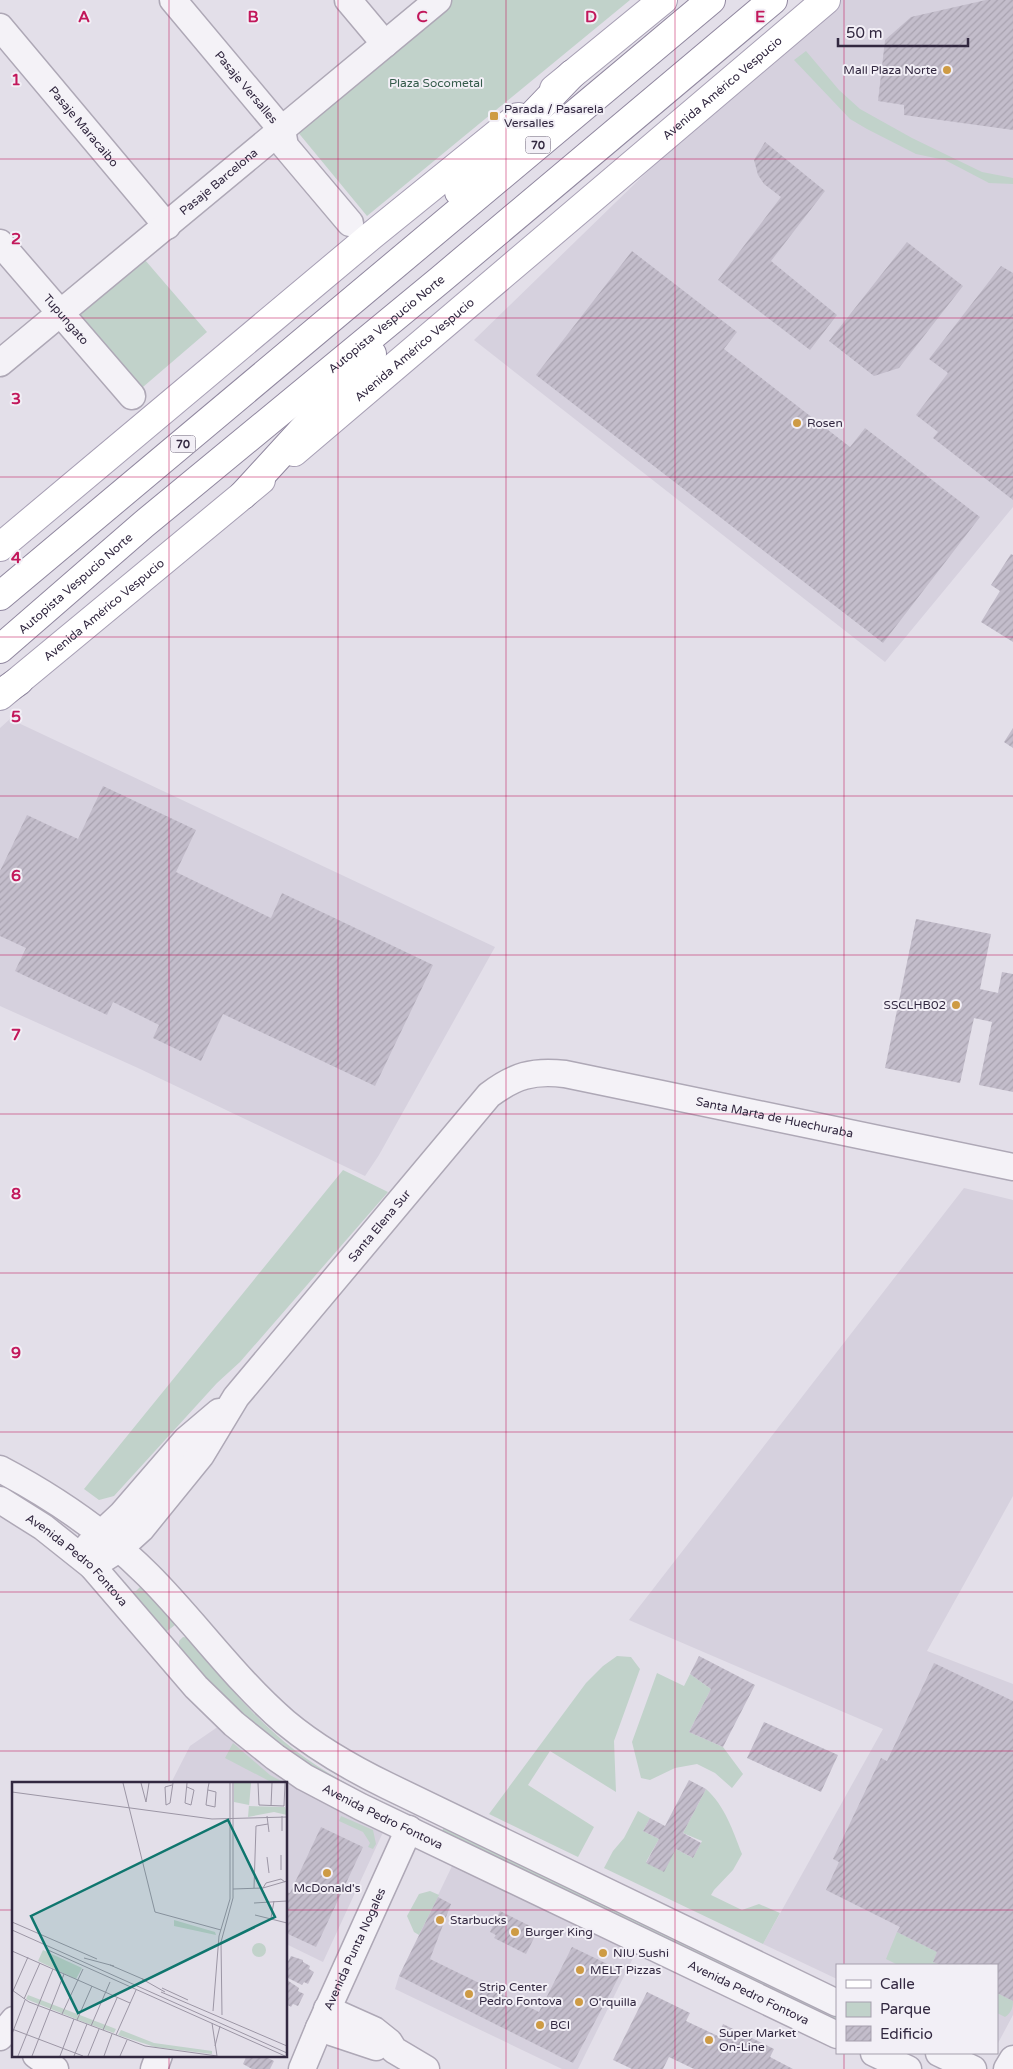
<svg xmlns="http://www.w3.org/2000/svg" width="1013" height="2069" font-family="'Varela Round',sans-serif">
	<style>
		.built { fill: #d6d1de }
		.green { fill: #c1d2ca }
		.building { fill: url(#building-hatch) }
		.lines { fill: none; stroke-linecap: round; stroke-linejoin: round }
		.minor-casing { stroke: #aea8b6; stroke-width: 29 }
		.major-casing { stroke: #a79fb4; stroke-width: 30 }
		.highway-casing { stroke: #90879f; stroke-width: 30 }
		.minor { stroke: #f4f2f7; stroke-width: 26 }
		.major { stroke: #fff; stroke-width: 28 }
		.highway { stroke: #fff; stroke-width: 28 }
		.grid { fill: none; stroke: #c2185b; stroke-width: 1; stroke-opacity: 0.55 }
		.poi-dot { fill: #ce9b44; stroke: #f2eff6; stroke-width: 2 }
		.labels { text-anchor: middle; stroke-width: 4; stroke-linejoin: round; paint-order: stroke }
		.shield { fill: #f2eff6; stroke: #6c6477; stroke-width: 1 }
		.shield-label { font-size: 11px; font-weight: bold; fill: #322840 }
		.poi-label { font-size: 12px; fill: #322840; stroke: #f2eff6; text-anchor: start }
		.park-label { font-size: 12px; fill: #365c4c; stroke: #f2eff6 }
		.street-label { font-size: 12px; fill: #322840; stroke: #f2eff6 }
		.inset-road { fill: none; stroke: #9c96a5; stroke-width: 1 }
		.view { fill: #0f766e; fill-opacity: 0.15; stroke: #0f766e; stroke-width: 2.5 }
		.inset-edge { fill: none; stroke: #322840; stroke-width: 2.5 }
		.grid-label { font-size: 16px; text-anchor: middle; font-weight: bold; fill: #c2185b; stroke: #f2eff6; stroke-width: 4; stroke-linejoin: round; paint-order: stroke }
	</style>
	<defs>
		<pattern id="building-hatch" width="6" height="6" patternUnits="userSpaceOnUse" patternTransform="scale(1.25)"><rect width="6" height="6" fill="#c3bdcb"/><path d="M-1 1l2-2M0 6l6-6M5 7l2-2" fill="none" stroke="#a8a2af"/></pattern>
	</defs>
	<rect width="100%" height="100%" fill="#e3dfe9"/>
	<path class="built" d="M841,0h172v507l-128,155 -411,-322 248,-241z
		M10,719l485,228 -116,208 -14,21 -227,-108 -138,-62v-278z
		M964,1188l49,12v296l-86,155 86,33v331l-16,30v-80h-160v14l-74,-35 120,-215 -254,-109z
		M219,1726l166,102 -62,134 -37,-18v-161h-115l19,-37z
		M454,1862l182,90 -58,117h-16l-167,-80 4,-13z"/>
	<path class="green" d="M444,0h186l-263,216 -75,-91z
		M806,51l33,39 21,19 52,29 70,34 31,6v6l-24,-1 -44,-23 -29,-6 -49,-25 -17,-10 -56,-59z
		M139,253l68,79 -71,61 -67,-79z
		M343,1170l45,22 -148,170 -23,21 -103,113 -15,4 -15,-11z
		M125,1582l7,9h4l5,-5 12,9 22,30 -13,10 -43,-50z
		M183,1637l8,1c45,60 88,110 155,145l-1,2 -33,-17 -59,-40 -74,-78v-9z
		M617,1656l14,1 9,12 -26,72 2,51 -66,-41 -22,34 66,42 -16,30 -89,-43 97,-131 17,-17z
		M657,1673l27,13 6,-12 21,15 -22,43 34,15 20,27 -11,14 -17,-15 -18,-9 -22,4 -25,12 -9,-2 -9,-36z
		M233,1743l37,32 15,8h-12l-48,-25z
		M706,1789c19,17 27,42 36,65l-9,16 -19,20 -3,5 31,15 17,-6 21,9 -17,31 -159,-76 9,-17 11,-13 14,-27 12,7 -7,13 16,8 -13,23 30,-13 17,9 9,-17 -19,-8z
		M341,1816l32,14 3,14 -3,5 -5,-2 2,-4 -7,-11 -24,-11z
		M448,1820l389,192v11l-396,-190z
		M430,1891l9,4 -20,40 -5,-3 -7,-16 12,-22z
		M897,1932l40,20 -4,10 7,3h-42l-12,-6z
		M997,1993l16,8c0,7 -2,12 -8,16l-8,-4z"/>
	<path class="building" d="M986,0h27v130l-109,-15v-10l-26,-4 7,-61 26,-23z
		M765,142l60,49 -54,70 66,54 -27,35 -92,-70 63,-83 -17,-13 -6,-9 -4,-15z
		M907,242l56,44 -64,82 -25,8 -45,-35z
		M632,251l105,81 -13,17 126,98 15,-19 115,89 -97,126 -347,-268z
		M1001,266l12,7v227l-80,-62 5,-6 -22,-17 32,-42 -19,-14z
		M1011,554l2,1v87l-32,-20 19,-31 -9,-6z
		M1013,728v20l-9,-6z
		M103,786l93,44 -20,42 95,46 11,-25 151,72 -58,121 -152,-72 -22,47 -48,-23 6,-13 -46,-23 -6,13 -92,-44 11,-23 -26,-12v-65l27,-56 51,24z
		M916,919l75,15 -11,55 18,4 4,-21 11,2v118l-34,-7 13,-63 -18,-4 -14,65 -75,-15z
		M699,1656l56,29 -32,62 -34,-15 22,-43 -21,-15z
		M934,1663l79,38v300l-16,-8v-28h-57l-7,-3 4,-10 -40,-20 3,-5 -74,-37 13,-28 -6,-3 48,-101 6,3z
		M764,1722l74,33 -17,37 -74,-34z
		M689,1780l17,9 -23,44 18,10 -8,15 -17,-9 -12,23 -18,-9 13,-24 -16,-8 7,-13 15,8z
		M321,1827l42,20 -47,100 -30,-14v-41l4,1z
		M438,1897l13,7 -21,55 109,53 33,-65 50,24 -49,92 -174,-87z
		M500,1911l38,19 -12,24 -32,-16 2,-3 -6,-3z
		M291,1956l12,4v2l7,4 -1,3 5,3 -6,12 -4,-2 -2,3 -16,-8v-12z
		M287,1980l12,8 -1,3 6,3 -6,12 -5,-2 -2,3 -5,-3z
		M647,1992l43,21 -4,8 32,15 5,-12 51,25 -4,8 23,12h-99l-25,-12 -6,12h-31l-19,-9z
		M247,2055h22l-1,3 6,3 -4,8h-18l-9,-5z"/>
	<g class="lines">
		<g class="minor-casing">
			<g id="minor">
				<path id="s1" d="M173,0l109,130 3,16 65,77"/>
				<path d="M348,0l37,44"/>
				<path id="s2" d="M0,27l167,199"/>
				<path id="s3" d="M0,243l132,153"/>
				<path id="s4" d="M0,363l438,-363"/>
				<path d="M0,1469c55,29 104,62 148,106 47,47 86,103 137,147 31,26 66,46 103,64l449,217"/>
				<path id="s5" d="M0,1500l43,27 49,39 104,121 38,37 41,33 29,20 57,30 476,228"/>
				<path d="M89,1545l33,-31 64,-74 33,-28"/>
				<path id="s6" d="M92,1566l27,-17 22,-20 60,-74 35,-58 253,-302c25,-19 44,-25 76,-21l448,93"/>
				<path d="M327,2009l47,21 15,12 5,8 32,19"/>
				<path d="M319,2028l57,19"/>
				<path d="M0,2037l14,-17"/>
				<path d="M874,2053l34,16"/>
				<path d="M939,2053l34,16"/>
				<path d="M36,2055l19,14"/>
				<path d="M154,2069l5,-14"/>
				<path id="s7" d="M302,2069l17,-41 90,-199"/>
				<path d="M1007,2069l6,-10"/>
			</g>
		</g>
		<g class="major-casing">
			<g id="major">
				<path d="M554,89l109,-89"/>
				<path id="s8" d="M294,452l532,-452"/>
				<path d="M0,547l371,-311 147,-119"/>
				<path id="s9" d="M0,696l261,-216"/>
			</g>
		</g>
		<g class="highway-casing">
			<g id="highway">
				<path d="M459,192l113,-118"/>
				<path d="M243,495l129,-141"/>
				<path d="M0,596l711,-596"/>
				<path id="s10" d="M0,649l144,-125 296,-244 333,-280"/>
				<path d="M0,694l19,-13"/>
			</g>
		</g>
		<use href="#minor" class="minor"/>
		<use href="#major" class="major"/>
		<use href="#highway" class="highway"/>
	</g>
	<path class="grid" d="M169,0v1783M338,0v2069M506,0v2069M675,0v2069M844,0v1965M0,159h1013M0,318h1013M0,477h1013M0,637h1013M0,796h1013M0,955h1013M0,1114h1013M0,1273h1013M0,1432h1013M0,1592h1013M0,1751h1013M0,1910h14M286,1910h727M844,2053v16M169,2055v14"/>
	<g class="poi-dot">
		<circle cx="947" cy="70" r="5"/>
		<rect x="489" y="111" width="10" height="10" rx="2.5"/>
		<circle cx="797" cy="423" r="5"/>
		<circle cx="956" cy="1005" r="5"/>
		<circle cx="327" cy="1873" r="5"/>
		<circle cx="440" cy="1920" r="5"/>
		<circle cx="515" cy="1932" r="5"/>
		<circle cx="603" cy="1953" r="5"/>
		<circle cx="580" cy="1970" r="5"/>
		<circle cx="469" cy="1994" r="5"/>
		<circle cx="579" cy="2002" r="5"/>
		<circle cx="540" cy="2025" r="5"/>
		<circle cx="709" cy="2040" r="5"/>
	</g>
	<g class="labels">
		<g class="shield">
			<rect x="525.5" y="136.5" width="25" height="17" rx="4"/>
			<rect x="170.5" y="435.5" width="25" height="17" rx="4"/>
		</g>
		<g class="shield-label">
			<text x="538" y="149">70</text>
			<text x="183" y="448">70</text>
		</g>
		<g class="poi-label">
			<text x="937" y="74" text-anchor="end">Mall Plaza Norte</text>
			<text x="504" y="113">Parada / Pasarela<tspan x="504" dy="14">Versalles</tspan></text>
			<text x="807" y="427">Rosen</text>
			<text x="946" y="1009" text-anchor="end">SSCLHB02</text>
			<text x="327" y="1892" text-anchor="middle">McDonald's</text>
			<text x="450" y="1924">Starbucks</text>
			<text x="525" y="1936">Burger King</text>
			<text x="613" y="1957">NIU Sushi</text>
			<text x="590" y="1974">MELT Pizzas</text>
			<text x="479" y="1991">Strip Center<tspan x="479" dy="14">Pedro Fontova</tspan></text>
			<text x="589" y="2006">O'rquilla</text>
			<text x="550" y="2029">BCI</text>
			<text x="719" y="2037">Super Market<tspan x="719" dy="14">On-Line</tspan></text>
		</g>
		<g class="park-label">
			<text x="436" y="87">Plaza Socometal</text>
		</g>
		<g class="street-label">
			<text dy="4" stroke="none"><textPath href="#s1" startOffset="114">Pasaje Versalles</textPath></text>
			<text dy="4" stroke="none"><textPath href="#s8" startOffset="562">Avenida Américo Vespucio</textPath></text>
			<text dy="4" stroke="none"><textPath href="#s2" startOffset="130">Pasaje Maracaibo</textPath></text>
			<text dy="4" stroke="none"><textPath href="#s4" startOffset="284">Pasaje Barcelona</textPath></text>
			<text dy="4" stroke="none"><textPath href="#s3" startOffset="101">Tupungato</textPath></text>
			<text dy="4" stroke="none"><textPath href="#s10" startOffset="505">Autopista Vespucio Norte</textPath></text>
			<text dy="4" stroke="none"><textPath href="#s8" startOffset="158">Avenida Américo Vespucio</textPath></text>
			<text dy="4" stroke="none"><textPath href="#s10" startOffset="100">Autopista Vespucio Norte</textPath></text>
			<text dy="4" stroke="none"><textPath href="#s9" startOffset="135">Avenida Américo Vespucio</textPath></text>
			<text dy="4" stroke="none"><textPath href="#s6" startOffset="914">Santa Marta de Huechuraba</textPath></text>
			<text dy="4" stroke="none"><textPath href="#s6" startOffset="448">Santa Elena Sur</textPath></text>
			<text dy="4" stroke="none"><textPath href="#s5" startOffset="98">Avenida Pedro Fontova</textPath></text>
			<text dy="4" stroke="none"><textPath href="#s5" startOffset="502">Avenida Pedro Fontova</textPath></text>
			<text dy="4" stroke="none"><textPath href="#s7" startOffset="131">Avenida Punta Nogales</textPath></text>
			<text dy="4" stroke="none"><textPath href="#s5" startOffset="908">Avenida Pedro Fontova</textPath></text>
		</g>
	</g>
	<g transform="translate(12 1782)">
		<rect width="275" height="275" fill="#e3dfe9"/>
		<path d="M222,1h17l-2,23 36,1 2,8 -13,-3 -26,5 1,-12 -15,-3zM162,138l41,12 1,3 -42,-9zM240 168a7 7 0 1 1 14 0a7 7 0 1 1-14 0ZM31,168l39,18 -6,11 -38,-18zM16,213l88,34 -2,4 -28,-10 -60,-24zM109,248l33,13 58,8v3l-57,-7 -37,-12z" fill="#c1d2ca"/>
		<path class="inset-road" d="M111,1l32,129 66,18M129,1l5,19M175,1l-2,20 6,2 3,-15 -7,-3M246,1l1,22 25,1 1,-23M160,3l-7,2 1,18 4,-2 3,-20M196,8l8,2 -1,15 -9,-2 2,-17 1,-5M0,10l200,27 75,-2M134,20l3,-19M259,24l1,-23M255,34l2,16M270,34v15M255,75l2,16M269,88v-15M242,106l2,-62 12,-2M251,106l3,-5 15,-4 4,3M221,107l30,-1 24,-7M242,121l33,-2M243,133l32,8M259,136l3,-17M0,140l85,37M0,148l275,123M36,168l237,106M0,169l118,52M72,176l30,8M98,183l35,15M130,197l23,13M150,206l26,12M0,208l17,12 116,44 72,10M1,209l15,-34M149,210l126,54M12,217l16,-36M201,229l6,-75 11,-37v-116M50,232l21,-45M210,233l-1,-73 12,-44v-115M65,238l15,-34M200,241l5,33M79,244l19,-44M0,247l71,27M91,248l14,-32M0,252l13,-34M104,253l20,-45M203,264l5,-20M6,274l35,-87M20,274l32,-82M48,274l14,-37M62,274l13,-32M76,274l11,-27M92,274l8,-22M108,274l7,-16"/>
		<path class="view" d="M216,38l47,97 -197,96 -47,-97z"/>
		<rect width="275" height="275" class="inset-edge"/>
	</g>
	<g class="grid-label">
		<text x="84" y="22">A</text>
		<text x="253" y="22">B</text>
		<text x="422" y="22">C</text>
		<text x="591" y="22">D</text>
		<text x="760" y="22">E</text>
		<text x="16" y="85">1</text>
		<text x="16" y="244">2</text>
		<text x="16" y="404">3</text>
		<text x="16" y="563">4</text>
		<text x="16" y="722">5</text>
		<text x="16" y="881">6</text>
		<text x="16" y="1040">7</text>
		<text x="16" y="1199">8</text>
		<text x="16" y="1358">9</text>
	</g>
	<rect x="836" y="1964" width="162" height="90" fill="#f2eff6" stroke="#a59fad"/>
	<rect x="846" y="1980" width="25" height="8" fill="#ffffff" stroke="#a59fad"/>
	<text x="880" y="1989" font-size="15" fill="#322840">Calle</text>
	<rect x="846" y="2002" width="25" height="15" fill="#c1d2ca" stroke="#a59fad"/>
	<text x="880" y="2014" font-size="15" fill="#322840">Parque</text>
	<rect x="846" y="2026" width="25" height="15" fill="url(#building-hatch)" stroke="#a59fad"/>
	<text x="880" y="2039" font-size="15" fill="#322840">Edificio</text>
	<path d="M838 38v8h130v-8" fill="none" stroke="#322840" stroke-width="2.5"/>
	<text x="846" y="38" font-size="15" fill="#322840" stroke="#f2eff6" stroke-width="4" paint-order="stroke">50 m</text>
</svg>
